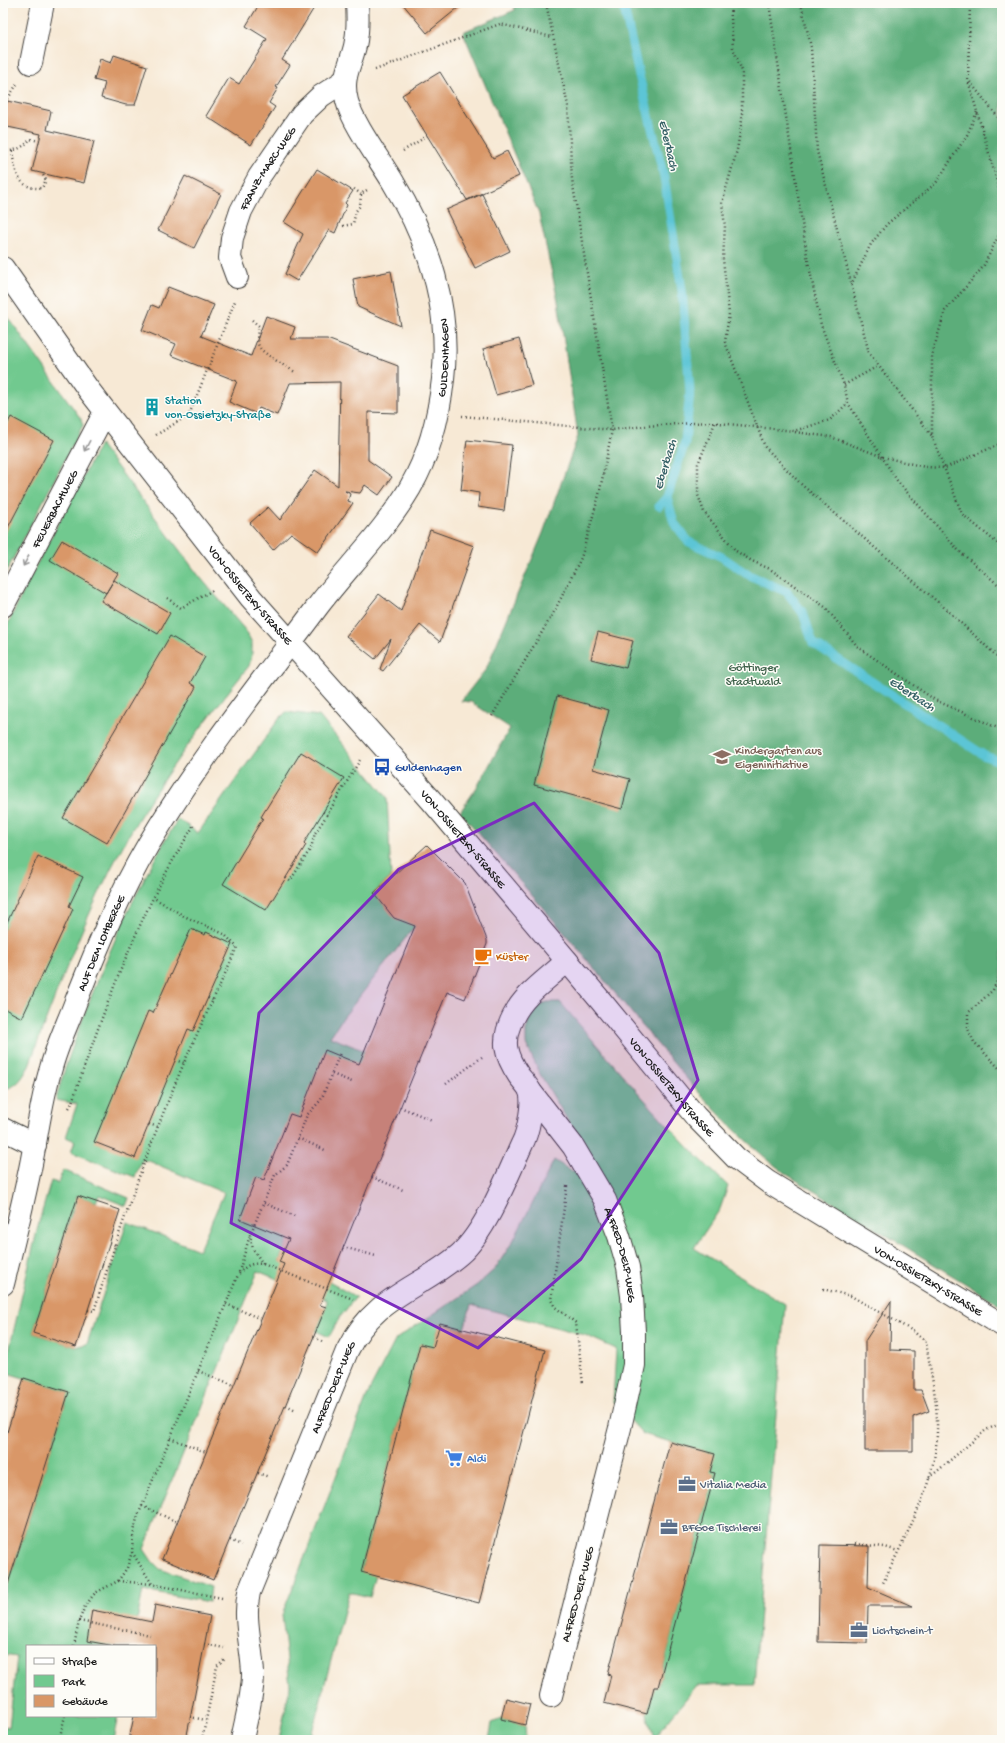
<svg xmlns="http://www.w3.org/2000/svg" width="1005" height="1743" font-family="'Gochi Hand',sans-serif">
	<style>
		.green { fill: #71c98f; stroke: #467256 }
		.forest { fill: #5cad7a; stroke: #3c644b }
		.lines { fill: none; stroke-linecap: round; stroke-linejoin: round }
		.stream { stroke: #5bc5d6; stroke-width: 9 }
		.building { fill: #d99767 }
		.street-casing { stroke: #3d3b38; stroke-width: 24 }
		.path { stroke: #3d3b38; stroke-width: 2.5; stroke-dasharray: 1 3; stroke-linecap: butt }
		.street { stroke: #fff; stroke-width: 22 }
		.oneway { stroke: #999 }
		.marked { fill: #7b2cbf; fill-opacity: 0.2; stroke: #7b2cbf; stroke-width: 3; stroke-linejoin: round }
		.labels { text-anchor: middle; stroke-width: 3; stroke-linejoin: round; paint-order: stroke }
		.street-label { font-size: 12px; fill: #1c1c1c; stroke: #fdfcf7 }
		.culture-label { font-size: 12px; fill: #0d838f; stroke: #fdfcf7; text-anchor: start }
		.park-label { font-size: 12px; fill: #3e614a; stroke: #fdfcf7 }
		.education-label { font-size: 12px; fill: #785e54; stroke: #fdfcf7; text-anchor: start }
		.transit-label { font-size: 12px; fill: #164399; stroke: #fdfcf7; text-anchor: start }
		.food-label { font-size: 12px; fill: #c56008; stroke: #fdfcf7; text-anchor: start }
		.shop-label { font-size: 12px; fill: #366cbe; stroke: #fdfcf7; text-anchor: start }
		.service-label { font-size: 12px; fill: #4e5e75; stroke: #fdfcf7; text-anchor: start }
		.water-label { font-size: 13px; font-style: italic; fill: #356066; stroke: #fdfcf7 }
	</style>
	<rect width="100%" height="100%" fill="#fdfcf7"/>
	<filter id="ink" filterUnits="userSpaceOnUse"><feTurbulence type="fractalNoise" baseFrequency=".025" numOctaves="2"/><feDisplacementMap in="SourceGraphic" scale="8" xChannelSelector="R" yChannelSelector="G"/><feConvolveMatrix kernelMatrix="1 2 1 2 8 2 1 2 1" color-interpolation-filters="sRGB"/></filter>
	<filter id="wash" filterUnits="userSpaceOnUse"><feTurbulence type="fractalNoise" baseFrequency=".012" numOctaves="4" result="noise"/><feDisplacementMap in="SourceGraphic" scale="16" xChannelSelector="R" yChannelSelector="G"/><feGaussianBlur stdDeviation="0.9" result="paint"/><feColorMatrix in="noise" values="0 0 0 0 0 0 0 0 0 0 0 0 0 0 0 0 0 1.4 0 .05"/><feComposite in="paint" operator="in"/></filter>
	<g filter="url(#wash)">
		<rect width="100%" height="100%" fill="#f7e9d5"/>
		<path class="green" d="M3,310l78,109 2,6 -80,153z
			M100,444l99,132 47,55 6,12v12l-3,11c-44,55 -88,112 -123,174 -40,73 -69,150 -98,228 -6,11 -12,20 -25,21v-455l34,-70z
			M286,712l33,4 68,81 4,80 -17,16 41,33 -73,93 -12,18 35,14 -86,210 50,21 27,15 -16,20 -11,20 -13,-6 10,-24 1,-7 -69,-29 -114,278 8,12 8,8 51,18 -2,15 -66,-12 -11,56h-105v70h91l-5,24h-110v-14l6,1 8,-70 -14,-2v-55l66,-208 -65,-20 35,-150 12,-41 7,2 5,-13 66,28 -3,8 -27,-11 -3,7 -19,-6 -44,137 43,14 11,-3 40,-122 72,28 25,-57 -75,-32 -7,-1 -7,17 -64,-25 4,-11 -9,-4 11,-33 -21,-4c8,-33 21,-65 33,-98 25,-63 53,-125 89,-183l20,14 80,-113z
			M547,1002h13c54,63 107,127 168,184l-8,23 -26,39 91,56 -31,381h-57l-43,53 -7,-24 7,-27h4l57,-213 -5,-2 4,-18 -71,-20 -30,-32 3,-53 -31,-14 -114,-30 -7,24 -24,-6 -7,24 -13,-3 -59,227 15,4 -6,22 -21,-5 -39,148h-31l11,-54 -8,-71 88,-226 26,-50 81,-54 18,-16 18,-28 41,-81 20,13 -6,-52 -28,-47 -14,-30v-13l3,-11 6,-11z
			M501,1719l24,6 1,15h-37l3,-17z"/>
		<path class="forest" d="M513,3h489v1303l-216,-132c-63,-47 -111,-109 -161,-169 -54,-65 -110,-129 -165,-193l17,-25 33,-59 -39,-26 -10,-1 25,-32 57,-136 35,-97 -20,-135 -19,-87 -76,-182 52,-22z"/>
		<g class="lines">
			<path class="stream" d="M623,3l15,68 26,106 18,113 8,102 -5,50 -18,55 7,26 15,19 33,15 25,17 40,18 16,21 10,30 172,113 17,6
				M659,506l8,-9"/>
		</g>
		<g id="blocks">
			<path class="building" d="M260,3h57l-35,57 8,5 -14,22 2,1 -9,15 6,4 -24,38 -45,-29 23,-38 10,6 28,-45 -21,-13z
				M402,3h62l-37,30z
				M114,55l33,11 -12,39h-9l-25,-7 4,-15 -11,-3 6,-21 11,4z
				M440,72l53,86 14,-7 12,25 -52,24 -65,-105z
				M3,100l48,11 -4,19 47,11 -10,42 -52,-12 9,-37 -38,-8z
				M317,169l36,22 -8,12 2,2 -12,28 -6,-3 -32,51 -12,-7 18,-40 -19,-12z
				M185,176l36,18 -27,54 -36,-18z
				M482,194l28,57 -35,17 -29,-58z
				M391,271l10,55 -43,-19 -5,-28z
				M168,287l46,18 -13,31 50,20 15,-40 29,11 -4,12h36l71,27v47l-30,-1v48l24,17 -13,18 -14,-10 -5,8 -15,-2 5,3 -2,7 5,2 -35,49 -27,-19 -18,17 -23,-27 18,-16 12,13 35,-50 23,16 2,-104 -50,1 -13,32 -18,-7 -2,6 -28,-12 8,-21 -66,-26 5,-11 -34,-14 10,-25 7,3z
				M519,339l13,46 -36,10 -13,-46z
				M11,417l43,23 -51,97v-105z
				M467,440l45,5 -8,66 -26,-4 1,-14 -18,-3z
				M430,530l44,16 -34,96 -20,-17 -37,46 -3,-2 11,-30 -16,20 -29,-23 33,-42 22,17z
				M62,540l56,33 -12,20 -56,-33z
				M114,580l56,33 -12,21 -57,-33z
				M598,632l35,9 -7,27 -35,-9z
				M170,636l35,21 -15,26 6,4 -89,156 -44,-25z
				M557,696l52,14 -16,59 37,10 -8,30 -88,-24z
				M301,752l43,26 -40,65 2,2 -40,65 -43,-26 40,-66 -2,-1z
				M427,845l38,38 22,57v4l-22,55 -18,-7 -127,313 6,2 -113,273 -51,-21 122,-295 -5,-2 10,-23 -49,-20 16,-42 8,3 26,-66 9,3 26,-67 34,14 56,-138 -21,-8 -20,-25z
				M38,856l45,21 -14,29 4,3 -51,109 -19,-10v-77z
				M191,929l14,6 1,-3 26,12 -39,87 -5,-2 -53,129 -41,-16 54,-131 5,2z
				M78,1196l42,14 -44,137 -43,-14z
				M891,1301l-1,49 24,1v39h7l8,21 -16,6v34h-48v-110z
				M440,1323l105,27 -66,253 -118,-31 59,-228 13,3z
				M24,1378l45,14 -61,192 -5,-1v-138z
				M670,1442l45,12 -5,18 5,1 -57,214h-4l-7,27 -43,-11 7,-28 -3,-1z
				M820,1545l49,1 -1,41 44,19h-44l-1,37 -49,-1z
				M155,1605l55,11 -24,124h-57l5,-24h21v-70h-40l-28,-5 5,-31 60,12z
				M506,1698l24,6 -5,21 -24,-6z"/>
		</g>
	</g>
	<g filter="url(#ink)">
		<use href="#blocks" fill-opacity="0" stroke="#3d3b38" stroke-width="1"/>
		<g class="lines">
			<g class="street-casing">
				<g id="street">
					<path d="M31,63l12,-60"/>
					<path id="s1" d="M3,268l85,121 163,209 180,202 170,201 95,116 40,41 32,24 234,143"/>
					<path id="s2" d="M237,277l-7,-19 2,-20 9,-27 18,-34 43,-63 19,-18 23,-15"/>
					<path id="s3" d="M3,606l102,-194"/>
					<path id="s4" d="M530,1091l43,55 32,54 14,36 9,31 4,29 2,36v33l-14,63 -69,268"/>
					<path d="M3,1129l32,16"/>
					<path id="s5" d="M3,1284c10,-41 21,-83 29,-125 6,-30 10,-62 19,-91 6,-23 17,-45 25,-67 21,-53 43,-107 72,-156 50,-84 111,-160 170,-239 29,-38 68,-77 92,-118 19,-33 29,-72 33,-109 8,-70 -14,-138 -50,-197 -13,-22 -40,-58 -46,-81 -6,-23 3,-34 8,-55 3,-14 3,-29 2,-43"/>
					<path id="s6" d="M242,1740c4,-21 11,-45 11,-66 -1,-28 -10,-55 -4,-82l98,-241c27,-55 71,-61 113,-97 26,-23 47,-77 62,-110 6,-11 12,-41 8,-53 -2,-5 -8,-11 -11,-15 -14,-21 -18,-35 -6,-59 11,-23 36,-39 54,-56"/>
				</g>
			</g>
			<path class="path" d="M730,3l3,45 9,23v49l-5,30 -15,53 3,23 -2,33 6,55 -4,28 40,105 37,38 144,124 56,52
				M769,3l38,253 14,69 23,60 4,18 50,79 61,69 43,37
				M801,3l10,44 6,104 52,202 63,83
				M970,3l-2,77 34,119
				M375,70l125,-46 52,13
				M970,82l32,40
				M3,118l4,-18 10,-16
				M12,151c3,19 5,39 30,37l4,-8 -3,-5
				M403,151l24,-15
				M3,152c11,-1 21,-4 27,-13l9,2
				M354,189l7,5
				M343,226l10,-2 3,-13 4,-5 1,-12 6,-4
				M1002,229l-19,38 -38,44 -13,44v81l30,78 40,33
				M851,285l20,-41 16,-20 49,-41 31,-48 10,-23
				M252,320l7,6c-2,6 -3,16 1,22 4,6 27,19 35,24
				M844,385l34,-19
				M462,416l150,14 33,-4 64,-4 85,9 36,-11 18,-17
				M715,423l-17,41v31l6,17 32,39 16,10 18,8 55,38 33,40 77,53 67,30
				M795,432l36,5 52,20 42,10 20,1 57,-25
				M156,435l33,-20 46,-114
				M167,598l14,10 32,-18
				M492,716l62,-104 27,-54 18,-63 13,-65 -40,-251 -4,-73 -22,-103
				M323,812l4,3 33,-55
				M286,878l4,3 21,-33 4,-15 12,-18
				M1002,971l-9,19 -25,23v16l6,13 28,29
				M208,998l5,2
				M175,1060l9,3
				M332,1074l20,8
				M446,1084l36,-27
				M400,1107l32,13
				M69,1108l2,-3c33,-95 67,-192 122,-278l-1,-4
				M149,1124l9,3
				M298,1138l27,12
				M372,1177l31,13
				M567,1186l-16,114 4,7 21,16 7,61
				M264,1203l33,14
				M110,1243l5,2
				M343,1247l33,9
				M263,1264l-10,-15 -3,-14 25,-60 12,-10 20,-50 14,-15 19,-47
				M239,1272l11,-37
				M823,1289l28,7 62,35 13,11c4,27 12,61 11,88 0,53 -33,108 -55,155
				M226,1304l35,15
				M88,1310l6,1c26,-83 55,-167 90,-248 17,-39 36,-77 53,-116l-13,-13 -40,-18 -30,-18
				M314,1337l8,4
				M198,1371l36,14
				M286,1405l10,5
				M1001,1423l1,14
				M170,1438l36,14
				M258,1473l11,4
				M929,1478l57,-48 16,-7
				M142,1506l35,16
				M230,1540l11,5
				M855,1544l30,3 13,4
				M118,1581l9,-13 5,-16
				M222,1598l-70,-14 -20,-32 1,-15 4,-19 101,-243c8,-10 12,-12 25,-11l90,35
				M79,1621l71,14
				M204,1644l20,4
				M74,1646l5,-25 6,-15 10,-13 23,-12 34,3
				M190,1717l16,3
				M59,1740l6,-24
				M202,1740l15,-74 9,-8"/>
			<use href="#street" class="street"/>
		</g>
		<defs><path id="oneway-shaft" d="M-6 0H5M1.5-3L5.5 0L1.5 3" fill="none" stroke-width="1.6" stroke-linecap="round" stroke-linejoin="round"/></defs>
		<g class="oneway">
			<use href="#oneway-shaft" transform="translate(87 446) rotate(118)"/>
			<use href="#oneway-shaft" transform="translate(26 561) rotate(118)"/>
		</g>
	</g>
	<path class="marked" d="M534,803l125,150 39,127 -117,179 -103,89 -247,-125 28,-210 140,-144z"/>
	<defs>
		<g id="building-bare" transform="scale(1.38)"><path d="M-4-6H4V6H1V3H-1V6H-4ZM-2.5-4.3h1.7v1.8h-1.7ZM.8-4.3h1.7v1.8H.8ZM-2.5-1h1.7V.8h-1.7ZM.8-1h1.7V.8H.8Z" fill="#0f9aa8" stroke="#fdfcf7" stroke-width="2.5" paint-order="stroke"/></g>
		<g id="school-bare" transform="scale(1.38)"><path d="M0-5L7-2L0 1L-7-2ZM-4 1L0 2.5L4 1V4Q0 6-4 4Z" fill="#8d6e63" stroke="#fdfcf7" stroke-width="2.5" paint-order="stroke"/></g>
		<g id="bus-bare" transform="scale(1.38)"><path d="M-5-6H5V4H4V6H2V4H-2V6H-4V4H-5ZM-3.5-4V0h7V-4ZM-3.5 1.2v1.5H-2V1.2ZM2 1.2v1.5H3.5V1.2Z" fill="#1a4fb4" stroke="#fdfcf7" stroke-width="2.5" paint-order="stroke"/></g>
		<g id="cafe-bare" transform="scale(1.38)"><path d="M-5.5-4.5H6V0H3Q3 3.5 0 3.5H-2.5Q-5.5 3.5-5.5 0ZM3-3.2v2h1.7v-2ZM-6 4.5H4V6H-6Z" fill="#e8710a" stroke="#fdfcf7" stroke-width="2.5" paint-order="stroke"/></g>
		<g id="supermarket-bare" transform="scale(1.38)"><path d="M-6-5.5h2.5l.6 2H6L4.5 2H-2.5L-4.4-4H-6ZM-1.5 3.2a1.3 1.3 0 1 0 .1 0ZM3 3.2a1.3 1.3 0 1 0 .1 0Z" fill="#3f7fe0" stroke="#fdfcf7" stroke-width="2.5" paint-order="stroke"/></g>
		<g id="office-bare" transform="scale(1.38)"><path d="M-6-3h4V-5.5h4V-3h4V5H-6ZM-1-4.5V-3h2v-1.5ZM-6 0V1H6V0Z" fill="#5c6f8a" stroke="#fdfcf7" stroke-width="2.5" paint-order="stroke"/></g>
	</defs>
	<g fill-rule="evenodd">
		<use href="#building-bare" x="152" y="407"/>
		<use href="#school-bare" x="722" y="757"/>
		<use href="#bus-bare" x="382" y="767"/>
		<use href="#cafe-bare" x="483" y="956"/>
		<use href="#supermarket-bare" x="454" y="1458"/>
		<use href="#office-bare" x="687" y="1484"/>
		<use href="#office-bare" x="669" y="1527"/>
		<use href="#office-bare" x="859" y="1630"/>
	</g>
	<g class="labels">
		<g class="street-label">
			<text dy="4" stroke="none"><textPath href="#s2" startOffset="119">FRANZ-MARC-WEG</textPath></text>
			<text dy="4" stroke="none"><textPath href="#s5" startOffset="1044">GULDENHAGEN</textPath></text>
			<text dy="4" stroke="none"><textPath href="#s3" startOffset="110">FEUERBACHWEG</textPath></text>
			<text dy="4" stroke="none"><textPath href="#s1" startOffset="410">VON-OSSIETZKY-STRASSE</textPath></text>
			<text dy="4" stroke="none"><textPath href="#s1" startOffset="734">VON-OSSIETZKY-STRASSE</textPath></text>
			<text dy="4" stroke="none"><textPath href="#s5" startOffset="356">AUF DEM LOHBERGE</textPath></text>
			<text dy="4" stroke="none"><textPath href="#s1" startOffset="1058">VON-OSSIETZKY-STRASSE</textPath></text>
			<text dy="4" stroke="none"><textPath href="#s4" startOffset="190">ALFRED-DELP-WEG</textPath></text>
			<text dy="4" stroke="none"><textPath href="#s1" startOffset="1382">VON-OSSIETZKY-STRASSE</textPath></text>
			<text dy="4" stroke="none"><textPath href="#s6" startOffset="371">ALFRED-DELP-WEG</textPath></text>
			<text transform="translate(577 1594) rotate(-75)" y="4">ALFRED-DELP-WEG</text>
		</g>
		<g class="culture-label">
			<text x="165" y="404">Station<tspan x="165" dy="14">von-Ossietzky-Straße</tspan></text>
		</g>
		<g class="park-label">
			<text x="753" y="671">Göttinger<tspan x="753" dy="14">Stadtwald</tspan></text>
		</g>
		<g class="education-label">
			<text x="735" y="754">Kindergarten aus<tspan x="735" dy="14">Eigeninitiative</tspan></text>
		</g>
		<g class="transit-label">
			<text x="395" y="771">Guldenhagen</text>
		</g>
		<g class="food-label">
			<text x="496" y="960">Küster</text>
		</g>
		<g class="shop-label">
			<text x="467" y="1462">Aldi</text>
		</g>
		<g class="service-label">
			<text x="700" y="1488">Vitalia Media</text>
			<text x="682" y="1531">BFGoe Tischlerei</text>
			<text x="872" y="1634">Lichtschein-t</text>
		</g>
		<g class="water-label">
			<text transform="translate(670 145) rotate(77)" y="5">Eberbach</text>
			<text transform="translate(664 464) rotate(-73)" y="5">Eberbach</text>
			<text transform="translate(913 693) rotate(33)" y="5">Eberbach</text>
		</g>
	</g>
	<rect width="1005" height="1743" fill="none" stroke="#fdfcf7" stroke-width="16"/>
	<rect x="26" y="1645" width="130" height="72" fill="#fdfcf7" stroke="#a3a29f"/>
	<rect x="34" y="1658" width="20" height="6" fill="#ffffff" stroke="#a3a29f"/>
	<text x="62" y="1665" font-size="12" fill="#1c1c1c">Straße</text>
	<rect x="34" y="1675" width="20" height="12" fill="#71c98f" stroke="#a3a29f"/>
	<text x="62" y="1685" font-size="12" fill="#1c1c1c">Park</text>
	<rect x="34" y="1695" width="20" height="12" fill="#d99767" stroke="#a3a29f"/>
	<text x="62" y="1705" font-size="12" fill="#1c1c1c">Gebäude</text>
</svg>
